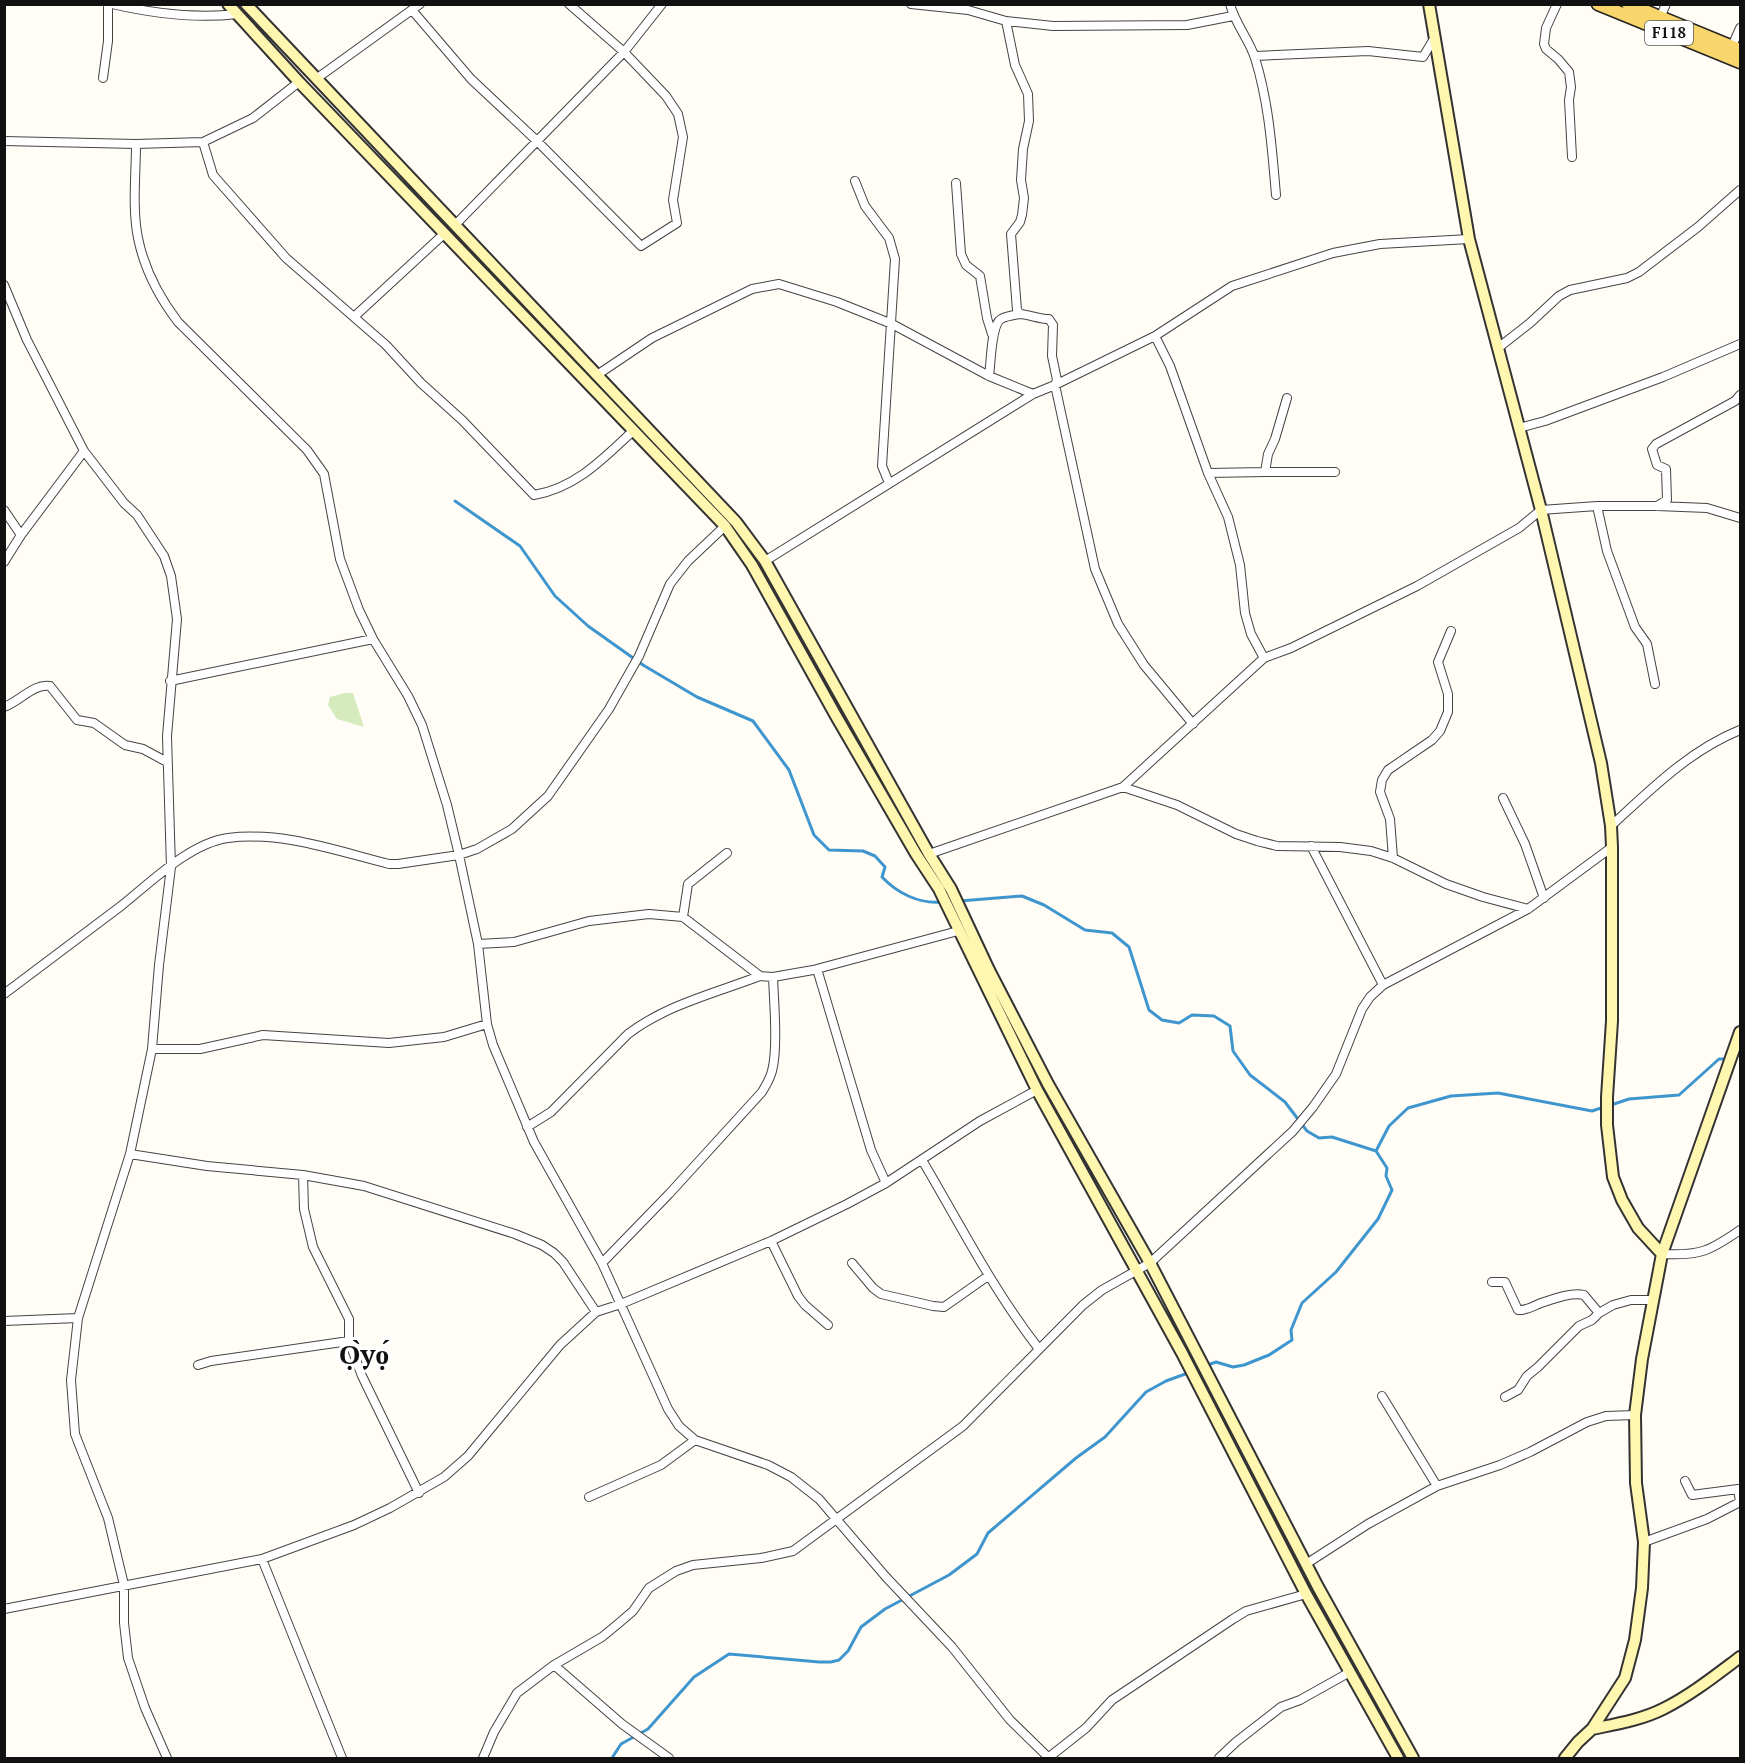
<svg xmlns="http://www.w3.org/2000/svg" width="1745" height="1763" font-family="'PT Serif',serif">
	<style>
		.green { fill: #d5ebbd }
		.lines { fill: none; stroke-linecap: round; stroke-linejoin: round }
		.stream { stroke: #3f96cf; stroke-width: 3 }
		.street-casing { stroke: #444; stroke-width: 10 }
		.secondary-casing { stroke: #333; stroke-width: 14 }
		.primary-casing { stroke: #222; stroke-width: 15 }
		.street { stroke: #fff; stroke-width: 8 }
		.secondary { stroke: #fff6b0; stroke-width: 10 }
		.primary { stroke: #f9d66b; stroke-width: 12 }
		.labels { text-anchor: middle; stroke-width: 6; stroke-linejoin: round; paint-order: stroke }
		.shield { fill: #fff; stroke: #585858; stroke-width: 1.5 }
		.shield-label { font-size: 15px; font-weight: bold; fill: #111 }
		.town-label { font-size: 28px; font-weight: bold; fill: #111; stroke: #fff }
	</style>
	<rect width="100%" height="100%" fill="#fffdf5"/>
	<path class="green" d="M345,693h8l11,34 -27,-8 -9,-14 2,-8z"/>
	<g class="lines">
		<path class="stream" d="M455,501l65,45 35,50 33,30 55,39 54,32 56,24 36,49 25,65 15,15 34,1 12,5 10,11 -3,10c15,16 37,27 59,25
			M960,901l62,-5 22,9 41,25 27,3 17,14 20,63 13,10 17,3 13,-8 22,1 16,10 3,25 17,24 35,27 22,29 12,7 13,-1 44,14
			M1611,1105l18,-6 50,-4 40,-36h8
			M1194,1370l22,-8 17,5 11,-2 25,-10 23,-15 -1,-10 11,-27 34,-31 42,-53 14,-29 -6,-14 1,-8 -11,-17 13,-25 19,-18 43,-12 47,-3 94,18 12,-4
			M612,1758l9,-14 27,-15 46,-52 35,-23 90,8h12l8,-2 9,-9 13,-24 24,-18 64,-34 28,-21 11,-21 88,-75 29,-21 41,-45 20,-11 22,-8"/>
		<g class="street-casing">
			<path id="street" d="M112,4c39,9 84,15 125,10
				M911,4l57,6 38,11 47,5 134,-1 46,-9
				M1230,4c5,20 19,35 25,54 14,45 17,91 21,137
				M1557,4l-11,24 -2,16 2,5 12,10 11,13 2,15 -2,13 3,57
				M412,10l59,69 66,62 104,105 36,-23 -4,-23 10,-63 -5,-23 -12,-18 -42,-44 -55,-48
				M1660,18l6,-14
				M1732,46l8,-18
				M1255,56l113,-5 55,6 12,-20
				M103,78l5,-37v-37
				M316,79l104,-75
				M4,141l132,3 67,-2 50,-24 46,-36
				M203,142l10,33 73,83 100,87 35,38 41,37 72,75c42,-7 70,-37 100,-65
				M136,144c0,29 -4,65 2,94 6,30 21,59 40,84l129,128 17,24 16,85 19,51 14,29 35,57 14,29 25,80 12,50 19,89 9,80 6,21 41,97 68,121 66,146 11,17 16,14 73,25 23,12 28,22 67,78 66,70 58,73 39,38
				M855,181l10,25 24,32 6,21 -13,207 7,17
				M956,183l5,71 5,11 14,11 7,42 5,16
				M455,225l169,-173 38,-48
				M4,285l23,55 57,111 40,52 13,12 27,41 7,20 6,43 -10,117 4,131 -12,98 -7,84 -22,105 -52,164 -7,62 4,54 33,84 16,67v38l4,35 17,50 22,50
				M1020,314c11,1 19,5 29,5l4,6 -1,31 5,24 -2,5 40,184 23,55 26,41 49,59
				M355,316l90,-83
				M1155,336l15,30 38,107 20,44 12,48 5,48 6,21 13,24
				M1498,348l32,-25 29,-27 11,-6 57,-12 12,-6 59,-45 42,-37
				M597,375l55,-37 100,-49 27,-5 58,18 55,22 97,52 44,18
				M989,376c2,-13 2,-51 12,-57 5,-3 14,-4 19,-5l-3,-4 -6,-76 9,-12 2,-7 2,-17 -3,-18 2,-31 6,-28 -1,-27 -13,-29 -9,-44
				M1519,428l26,-7 118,-44 77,-33
				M1265,472h70
				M1208,473l57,-1 3,-18 7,-15 12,-41
				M1597,506l10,45 28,76 12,17 8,40
				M1657,506l10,-6 -1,-31 -9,-4 -5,-16 4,-5 79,-43 5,-6
				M4,510l17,25
				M765,561l268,-167 22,-9 100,-49 77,-50 101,-33 47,-9 89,-5
				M4,562l17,-27 63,-84
				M170,681l203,-42
				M4,707c15,-5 30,-24 46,-21l27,34 17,3 31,22 18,4 24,13
				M1123,787l54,18 59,29 21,7 20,5 63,1 31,4 22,7 53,26 37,13 45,12
				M1503,798l22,46 19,54
				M1611,826c39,-36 79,-76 129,-96
				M1311,846l72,139
				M929,854l194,-67 141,-129 27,-10 126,-62 102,-58 22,-18 56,-4h60l50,2 33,10
				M1393,858l-3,-39 -10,-27 2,-12 6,-10 44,-30 8,-9 8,-19v-18l-10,-32 13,-31
				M683,917l5,-33 39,-31
				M478,944l36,-2 75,-21 60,-7 34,3 77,59
				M817,969l54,181 15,33
				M4,994c39,-29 78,-59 117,-88 29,-23 69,-63 107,-68 55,-7 109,13 161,26h9l61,-9 18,-6 35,-20 36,-33 61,-87 30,-53 31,-72 18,-23 37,-35
				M152,1049h48l63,-14 126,8 55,-6 43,-13
				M527,1127l24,-15 77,-78c38,-29 87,-41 132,-58l13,1 40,-7 145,-39
				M130,1154l77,12 96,9 61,11 151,48 27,11 12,8 9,9 33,50
				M922,1160c38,64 71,130 117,189
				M303,1175l1,34 9,38 36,72v22l13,35 57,117
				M771,1241l27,55 7,9 23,20
				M1662,1254c38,2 48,-3 78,-24
				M602,1263l67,-69 93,-102c4,-7 8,-13 10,-21 6,-22 2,-69 1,-94
				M852,1263l21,25 8,6 52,12 11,1 44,-31
				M1492,1282h13l13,28c8,1 15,-4 23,-7 12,-4 30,-11 43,-8l15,18
				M4,1321l74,-3
				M198,1365l13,-4 138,-20
				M1382,1396l55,90
				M1505,1397l13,-7 9,-14 11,-9 41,-41 13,-6 7,-7 14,-8 18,-5h22
				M589,1497l72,-32 34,-25
				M1644,1542l63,-23 33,-17 -2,-13 -46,6 -7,-14
				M262,1559l80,199
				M1306,1564l62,-40 69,-38 63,-21 30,-13 57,-30 19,-6 29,-1
				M4,1609l258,-50 92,-34 36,-17 54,-31 24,-21 92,-111 36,-33 25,-8 150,-63 76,-37 39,-21 94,-62 57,-31
				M554,1665l68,59 47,34
				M483,1758l11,-26 23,-39 37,-28 48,-28 17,-14 14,-12 16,-23 27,-17 17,-6 68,-7 32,-7 170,-125 120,-121 19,-15 48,-27 143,-132 20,-24 23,-33 26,-65 8,-12 13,-12 145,-76 84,-62
				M1048,1758l38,-30 26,-28 121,-81 13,-8 60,-17
				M1219,1758l17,-16 45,-35 19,-7 50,-28"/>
		</g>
		<g class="secondary-casing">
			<path id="secondary" d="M228,4l71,78 426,444 27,39 84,151 80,138 23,35 98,201 145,263 124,241 92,164
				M246,4l490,518 29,39 164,293 22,35 38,81 59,114 102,179 168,324 95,171
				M1429,4l40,235 72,271 60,253 10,63 1,21v174l-5,76v28l6,52 9,23 16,28 24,26
				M1592,1729c24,-5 49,-9 71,-20 28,-14 53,-34 77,-52
				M1565,1758l13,-16 14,-13 33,-51 10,-38 7,-52 2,-46 -8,-59 -1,-68 7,-56 20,-105 78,-222"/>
		</g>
		<g class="primary-casing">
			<path id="primary" d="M1598,4l142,58
				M1628,4l112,46"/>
		</g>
		<use href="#street" class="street"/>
		<use href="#secondary" class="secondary"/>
		<use href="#primary" class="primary"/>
	</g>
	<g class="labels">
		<rect class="shield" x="1645" y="21" width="48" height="24" rx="4.5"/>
		<g class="shield-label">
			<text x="1669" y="38">F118</text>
		</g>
		<g class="town-label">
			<text x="364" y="1364">Ọ̀yọ́</text>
		</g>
	</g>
	<rect width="1745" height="1763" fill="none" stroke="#111111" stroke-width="12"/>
</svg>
